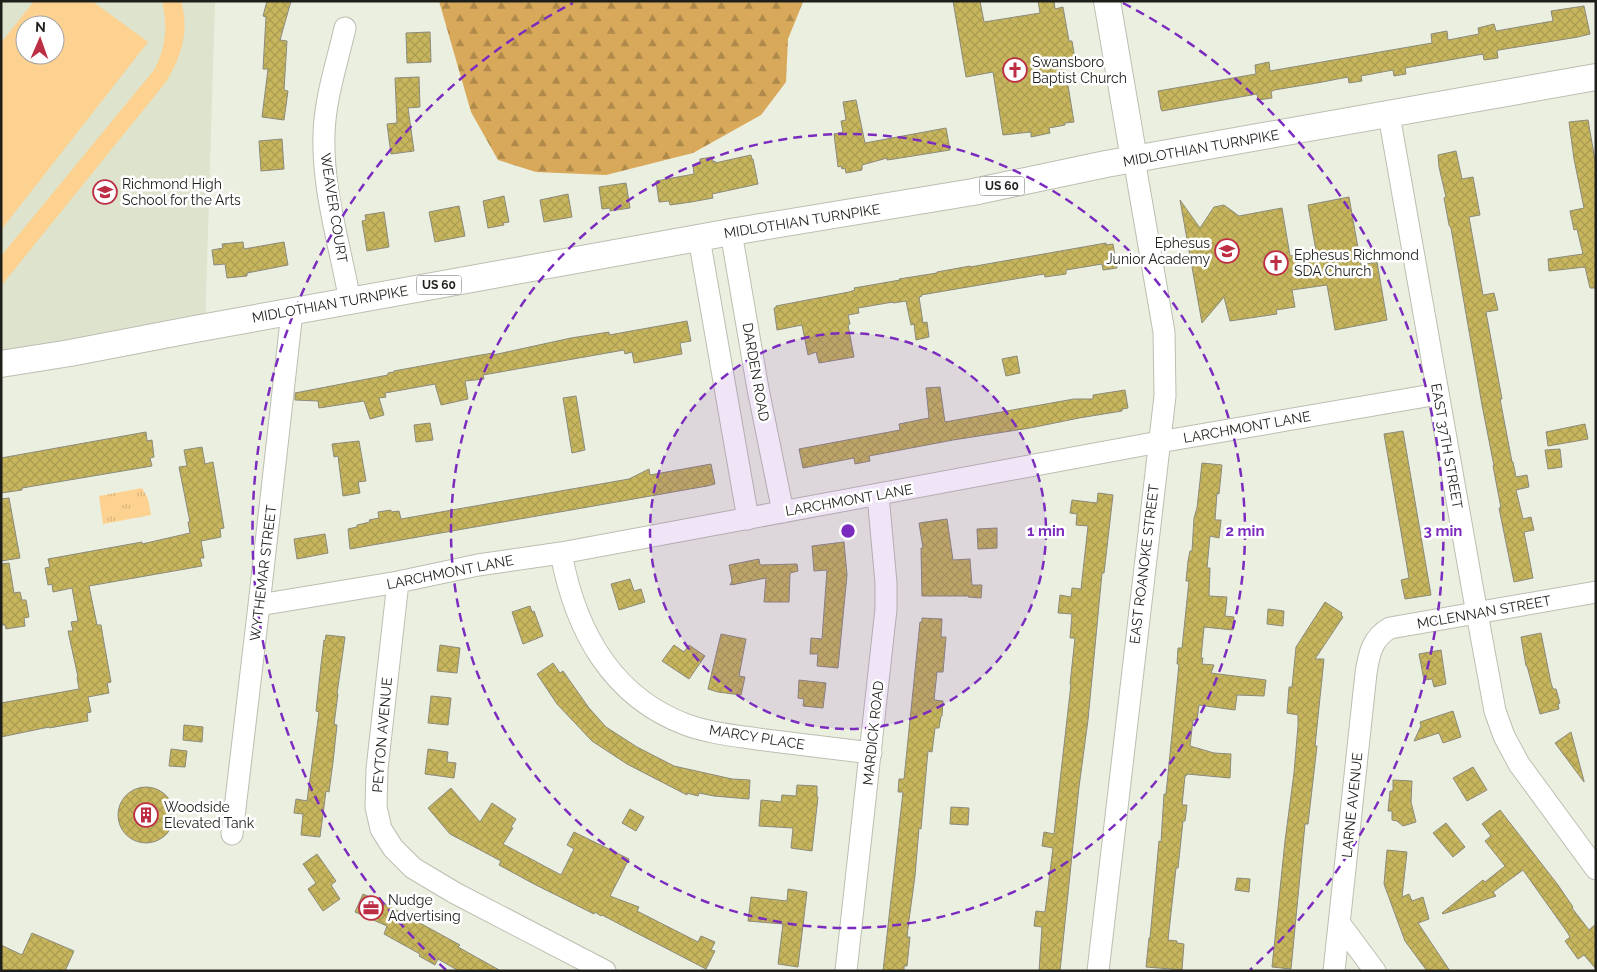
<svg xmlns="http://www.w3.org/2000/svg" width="1597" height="972" font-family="Raleway,sans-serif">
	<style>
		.built { fill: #dde3cd; fill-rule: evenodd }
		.forest { fill: url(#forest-firs) }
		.park { fill: url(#park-tufts) }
		.pitch { fill: #fdd290; fill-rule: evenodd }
		.building { fill: url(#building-cross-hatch); stroke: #8c8a7b }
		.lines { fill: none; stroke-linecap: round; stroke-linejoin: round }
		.minor-casing { stroke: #bbbfb1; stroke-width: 23 }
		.major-casing { stroke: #bbbfb1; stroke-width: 28 }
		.minor { stroke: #fff; stroke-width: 21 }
		.major { stroke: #fff; stroke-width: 26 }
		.ring { fill: none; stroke: #7b2cbf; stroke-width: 2.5; stroke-dasharray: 9 6 }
		.labels { text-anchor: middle; stroke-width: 5; stroke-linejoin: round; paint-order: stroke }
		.shield { fill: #fff; stroke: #62625f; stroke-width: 1 }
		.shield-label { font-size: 12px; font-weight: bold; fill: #1e1f1a }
		.poi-label { font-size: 14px; fill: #1e1f1a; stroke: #fff; text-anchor: start }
		.street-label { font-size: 14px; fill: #1e1f1a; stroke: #fff }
		.centre { fill: #7b2cbf; stroke: #fff; stroke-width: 2.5 }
		.ring-label { font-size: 15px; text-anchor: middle; font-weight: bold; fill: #7b2cbf; stroke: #fff; stroke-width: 5; stroke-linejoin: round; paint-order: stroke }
	</style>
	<defs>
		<pattern id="forest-firs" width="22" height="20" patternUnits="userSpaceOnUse" patternTransform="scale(1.25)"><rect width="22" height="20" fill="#d9a95b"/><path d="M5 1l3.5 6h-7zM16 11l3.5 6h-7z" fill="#af894a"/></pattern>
		<pattern id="park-tufts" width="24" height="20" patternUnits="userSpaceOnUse" patternTransform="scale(1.25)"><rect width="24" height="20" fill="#fdd290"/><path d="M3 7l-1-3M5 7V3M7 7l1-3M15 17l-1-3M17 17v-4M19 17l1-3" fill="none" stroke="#d8b47c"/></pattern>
		<pattern id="building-cross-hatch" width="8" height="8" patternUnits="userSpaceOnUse" patternTransform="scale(1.25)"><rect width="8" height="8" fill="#c7b65e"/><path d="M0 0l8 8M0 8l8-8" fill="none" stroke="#aa9c51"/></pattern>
	</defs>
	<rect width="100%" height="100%" fill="#ebefe0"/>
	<path class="built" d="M1,1h214l-10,328 -204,34zM25,25h30v30h-30z"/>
	<path class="forest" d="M439,1h364v1l-15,37 -2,43 -25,33 -68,38 -87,22 -70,-3 -38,-12 -27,-48z"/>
	<path class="park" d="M142,488l6,11 3,16 -48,9 -4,-28z"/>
	<path class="pitch" d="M34,1h58l56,41 -147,188v-187zM25,25h30v30h-30z
		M162,1h19c9,30 0,56 -15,81l-165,204v-30l153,-186c12,-22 14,-44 8,-69z"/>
	<path class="building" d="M267,1h24l-11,39 7,1 -3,49 4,1 -4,29 -22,-3 6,-48h-5l3,-52 -3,-1z
		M953,1h27l4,21 56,-9 -2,-12h16l1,8 8,-2 6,34h3l4,24 -11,2 9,55 -9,1v2l-16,3 1,5 -19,4v-5l-28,3 -10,-63 -27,5z
		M1584,6l6,28 -12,3 -79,13 -2,1 1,7 -14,2 -1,-6 -78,14 1,6 -12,2 -1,-6 -32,6 1,5 -13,2 -1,-6 -31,6 -43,7 -3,2 1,6 -14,2 -1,-6 -95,17 -1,-2 -3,-18 98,-17 -1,-9 14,-3 1,9 162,-28 -1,-9 16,-3 1,9 31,-6 -1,-6 16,-4 2,7 57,-10 -2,-10z
		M430,32l1,30 -24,1 -1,-30z
		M419,77l1,30 -12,1 6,43 -23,3 -4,-30 10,-1 -2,-45z
		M856,100l9,43 81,-15 4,22 -56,9 -7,1v-2l-25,7v5l-16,3 -1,-5 -3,1 -1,-3 -3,1 -4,-33 9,-2 -2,-11 5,-1 -3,-18z
		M1588,120l8,46v122h-6l-5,-21 -36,4 -1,-12 35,-5 -6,-25 -3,1 -4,-19 14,-3 -10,-49 -5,-37z
		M282,139l2,30 -23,2 -2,-30z
		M1456,151l6,28 11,-2 7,38 -11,2 14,78 11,-2 4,17 -12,2 16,87h-2l12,63h1l3,15 11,-2 2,12 -13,3 7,29 8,-2 3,13 -10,2 9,46 -19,4 -15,-74h2l-8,-42h1l-12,-61 -31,-177 -2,-3 -5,-27 2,-1 -7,-30 -1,-12z
		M751,155l1,4h1l5,25 -46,10 1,4 -22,4 -21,3 -1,-4 -10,1 -3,-21 38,-7 -1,-8 7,-2v-5l12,-2 1,5 2,-1v2z
		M626,183l4,25 -20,3v-3l-8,1 -3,-22z
		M568,194l4,23 -28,5 -4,-22z
		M504,196l5,26 -6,1 1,2 -16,3 -5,-27z
		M1349,197l12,68 16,-3 10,58 -52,10 -8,-45 -35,5 3,17 -19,3 1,4 -47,7 -6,-24 -22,26 -22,-123 20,28 14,-21 10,-2 15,11 43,-8 8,48 26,-5 -8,-46z
		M459,206l6,30 -30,6 -6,-30z
		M384,212l5,35 -22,4 -5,-30 4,-1 -1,-5z
		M243,242l1,7 40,-7 4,23 -41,8v3l-20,2 -2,-14 -11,1 -2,-15 11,-2 -1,-4z
		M1106,243v2l7,-1 4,24 -14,2 -1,-6 -36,6v4l-21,3 -1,-3 -123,21 1,1 -3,1 4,26 4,-1 2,15 -13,3 -2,-16 -3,1 -5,-24 -13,2v-1l-35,6 1,5 -11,2 2,9 -2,1 6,32 -35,6 -3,-11 -8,3 -6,-30 -25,5 -3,-22h2v-2l73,-14 6,-2 -1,-2 46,-8 -1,-1 38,-6v-1l33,-6v1z
		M687,321l4,20 -11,2 2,11 -48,9 -2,-11 -7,2 -1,-4 -141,25 1,4 -19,2 3,18 -27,6 -6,-21 -50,9 1,4 -7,1 5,17 -14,4 -6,-18 -45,7 -1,-7 -23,-1v-7l93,-18v-2l6,-1v-1l81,-15 18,-3v2l78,-17 38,-6v3z
		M1017,356l3,17 -14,3 -4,-17z
		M940,387l5,35 129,-23h19v-4l32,-5 3,18 -6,1v2l-43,7 -49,10 -77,12 -84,16 1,5 -15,3 -1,-6 -51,10 -4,-19 101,-19 -1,-6 30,-6 -3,-30z
		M576,396l9,54 -13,3 -9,-55z
		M430,423l3,17 -17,2 -2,-17z
		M1585,424l3,15 -40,7 -2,-14z
		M1403,431l28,164 -26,4 -4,-19 8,-2 -25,-144z
		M146,432l1,9 5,-1 2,17 -4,1 2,8 -130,22v2l-21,3v-35z
		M359,441l7,40 -8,1 2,11 -17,3 -5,-40 -4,1 -2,-13z
		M202,447l3,17 8,-2 11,66 -4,1 1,8 -20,4 3,17h-4l2,8 -113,20 8,39h4l2,12 8,45 -4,1 2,10 -21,4 3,15 -4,1 1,8 -39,7v-1l-48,10v-34l78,-14 -2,-12h1l-10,-46h5l-2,-9 7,-1 -6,-33 -19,4 -1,-8 -4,1 -3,-17 5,-1 -2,-8 94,-17v2l48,-11 -2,-11h2l-11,-55 8,-1 -3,-16z
		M1560,449l2,18 -14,2 -3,-19z
		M1202,463l20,2 -3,29 -2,-1 -2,27h6l-2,18 -9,-2 -3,32h3l-1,28 18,1 -2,19 9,1 -1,13 -29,-3 -3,31h2l-1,6 12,1 -3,8 55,7 -2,16 -27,-1 -2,15 -36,-5 -2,15h-4l-3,26 24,7 17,1 -1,24 -43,-4 -1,2h-1l-3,29h5l-2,16h-2l-5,47h-2l-8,72 9,1v2l7,1 -2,26 -36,-3 3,-29h1l9,-97 2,1 3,-48h2l13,-130h-2l1,-16h4l7,-67h-3l2,-20 2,-10h2l2,-33 3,-10z
		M711,464l4,20 -8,2 -357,63 -2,-20 9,-2v-2l13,-3 -1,-2 10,-2 -1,-6 13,-2v2l8,-1 2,8 228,-40 20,-10 1,6z
		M1098,493l15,2 -9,78h-2l-14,147 -9,67 -19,184h-21l3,-44 -8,-1 2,-15 9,1 8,-64 -11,-2 2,-14 10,2 17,-150h-1l5,-46h-5l2,-24 -14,-1 2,-18 11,2 1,-9 9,1 7,-63 -12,-1 1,-11 -7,-1 2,-13 25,3z
		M9,498l11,60 -19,3v-62z
		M947,519l6,41 17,-1 2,26h10l-1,13 -13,-1 1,-1h-47l-1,-48h2l-4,-25z
		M997,528v20l-19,1 -1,-20z
		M325,534l3,19 -31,6 -3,-20z
		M844,542l3,33 -9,93 -21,-2 1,-12h-8l1,-16 11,1 5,-69 -13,1 -2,-25z
		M759,559l1,6 37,-1 1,7 -8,2 -1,29h-25l2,-24 -30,6 -3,1v-1l-3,1 2,-4 -3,-16z
		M9,563l5,30 6,-1 2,8h4l3,17 -5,1 1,8 -19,3 -1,-4h-4v-61z
		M630,579l4,12 7,-2 4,13 -26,8 -8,-26z
		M1325,602l17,11 -1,2 2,2 -28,42h9l-9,87h2l-9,78h-3l-14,145 -19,-2 13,-126 9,-68 4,-47v-11l-11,-2 2,-26h3l4,-40z
		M530,606l2,6 2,-1 9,25 -20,8 -11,-32z
		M1268,609l16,2 -1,15 -16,-2z
		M922,618l20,1 -1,18h5l-3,35h-6l-3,28 9,1 -1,15h-1l-2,12h-4l-3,24 -4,-1 -7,78 -2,-1 -4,48 -6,44 -2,17h3l-3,29h-3v5h-21l20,-179h-5l1,-13h5l16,-157h2z
		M1541,633l10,50 2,6h3l4,14 -2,1 1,5 -19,5 -13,-48h-1l-5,-29z
		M721,634l25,5 -7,37 6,1 -4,18 -23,-3 -10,-3z
		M326,635l19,2 -8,57h1l-4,30 3,1 -4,37 -4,30 -3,-1 -6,46 -19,-2 2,-21 -9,-1 2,-14 11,2 12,-89 -3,-1 5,-46 3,-25 1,1z
		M440,645l20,3 -3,25 -20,-2z
		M674,645l10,7 5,-7 16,11 -16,23 -27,-18z
		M1441,650l5,34 -12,3 -2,-8 -8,1 -5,-26z
		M553,663l7,10 3,-2 26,37 17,19 31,20 37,19 58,13 18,1 -1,19 -35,-3 -15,-3 -1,3 -11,-3v2l-60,-31 -35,-23 -35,-37 -20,-30z
		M799,680l27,3 -3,25 -20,-2 1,-7 -6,-1z
		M431,696l20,2 -3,27 -20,-2z
		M1453,711l8,26 -18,6 -4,-10 -25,8 7,-15 -1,-4z
		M184,725l19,2 -1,15 -19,-2z
		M1571,732l13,49v1l-29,-39z
		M171,749l16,2 -2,16 -16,-1z
		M428,749l20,3 -1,10 9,1 -2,15 -29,-4z
		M1473,767l14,23 -20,11 -14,-23z
		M1393,780l19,1 -1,21 5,20 -13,4 -6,-5 -5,-1v-9h-4l2,-20h3z
		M797,785l20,1v11h1l-6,54 -21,-3 2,-20 -34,-2 2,-26 20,2 1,-7 14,1z
		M118 815a28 28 0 1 1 56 0a28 28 0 1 1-56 0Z
		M451,788l29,34 12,-19 24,16 -5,8 2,1 -10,16 58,31 13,-26 -7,-4 7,-13 55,27 -19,37 29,11 -2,4 61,31 3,-6 14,6 -4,8 4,1 -9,18 -104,-54 -1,1 -6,-4 -1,2 -60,-30 -35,-19 2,-4 -51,-27 -22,-26z
		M951,807l18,1 -1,17 -18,-1z
		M630,809l14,8 -8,14 -14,-8z
		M1500,810l58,75 15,22 -1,1 17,22 7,-6v45l-12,-14 -6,4 -13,-18 5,-4 -3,-5 -44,-62 -30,22 3,4 -53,18 -1,-1 41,-33 2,2 20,-16 -20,-25 6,-5 -9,-12z
		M1446,823l19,24 -12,10 -20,-24z
		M1387,850l20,2 -5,45 7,-3 3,7 11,-4 6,22 -11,4 32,48h-23l-22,-30 -21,-57z
		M317,854l19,27 -5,4 9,14 -17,12 -15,-22 8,-6 -13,-19z
		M1237,878l13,1 -1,13 -14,-2z
		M788,889l19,3 -9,75 -20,-3 5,-40 -35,-3 3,-24 36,4z
		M363,894l24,11 73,40 -2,2 43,24h-42l-21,-12 -3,6 -16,-9 1,-2 -36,-20 3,-8 -32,-14z
		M32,933l42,18 -9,20h-64v-26l21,10z"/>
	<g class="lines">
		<g class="minor-casing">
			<path id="minor" d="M345,28c-8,35 -20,70 -21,106 -2,55 16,112 26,167
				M1389,115l85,482 21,114 9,25 15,28 77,105
				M731,232l27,157 25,123
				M699,238l49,281
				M561,553c14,76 50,144 126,172 25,9 52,11 78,15 35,4 71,9 106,13
				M398,582l-21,187 -1,38 5,22 12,19 20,20 42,25 150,78
				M259,605l139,-23 80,-17 83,-12 598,-111 279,-48
				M232,834l27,-229 33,-293
				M1340,924l35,47
				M846,971l40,-362v-26l-8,-88
				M1098,971l67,-575 -1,-64 -30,-173
				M1334,971l32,-298c3,-19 6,-35 24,-45l206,-36"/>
		</g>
		<g class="major-casing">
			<path id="major" d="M1107,1l27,158
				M1,364l69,-11 125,-24 536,-97 242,-40 133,-28 490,-87"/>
		</g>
		<use href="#minor" class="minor"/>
		<use href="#major" class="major"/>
	</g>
	<circle cx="848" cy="531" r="198" fill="#7b2cbf" fill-opacity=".12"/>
	<g class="ring">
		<circle cx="848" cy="531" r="198"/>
		<circle cx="848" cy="531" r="397"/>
		<path d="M446 970A595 595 0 0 1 573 3M1123 3A595 595 0 0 1 1250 970"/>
	</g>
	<defs>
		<g id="church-ring" transform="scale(1.25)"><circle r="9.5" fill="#fff" stroke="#bd2d44" stroke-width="1.5"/><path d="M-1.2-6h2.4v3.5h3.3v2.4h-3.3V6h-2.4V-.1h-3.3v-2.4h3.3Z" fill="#bd2d44"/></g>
		<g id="school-ring" transform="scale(1.25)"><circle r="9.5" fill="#fff" stroke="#bd2d44" stroke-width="1.5"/><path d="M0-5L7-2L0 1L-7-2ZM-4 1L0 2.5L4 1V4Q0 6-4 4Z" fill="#bd2d44"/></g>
		<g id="building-ring" transform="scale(1.25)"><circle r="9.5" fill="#fff" stroke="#bd2d44" stroke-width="1.5"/><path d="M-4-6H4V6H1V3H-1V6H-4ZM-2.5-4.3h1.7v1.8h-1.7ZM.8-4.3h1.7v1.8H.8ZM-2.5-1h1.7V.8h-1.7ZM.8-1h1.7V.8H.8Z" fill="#bd2d44"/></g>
		<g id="office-ring" transform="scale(1.25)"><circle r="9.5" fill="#fff" stroke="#bd2d44" stroke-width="1.5"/><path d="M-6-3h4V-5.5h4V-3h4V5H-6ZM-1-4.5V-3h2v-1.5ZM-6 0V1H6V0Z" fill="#bd2d44"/></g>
	</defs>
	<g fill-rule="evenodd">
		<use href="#church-ring" x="1015" y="70"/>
		<use href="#school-ring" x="105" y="192"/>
		<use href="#school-ring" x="1227" y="251"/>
		<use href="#church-ring" x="1276" y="263"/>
		<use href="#building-ring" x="146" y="815"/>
		<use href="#office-ring" x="371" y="908"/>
	</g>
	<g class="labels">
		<g class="shield">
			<rect x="979.5" y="176.5" width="45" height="19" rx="4"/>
			<rect x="416.5" y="275.5" width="45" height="19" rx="4"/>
		</g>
		<g class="shield-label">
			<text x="1002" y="190">US 60</text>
			<text x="439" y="289">US 60</text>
		</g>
		<g class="poi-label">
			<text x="1032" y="67">Swansboro<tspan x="1032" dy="16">Baptist Church</tspan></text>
			<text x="122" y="189">Richmond High<tspan x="122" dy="16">School for the Arts</tspan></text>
			<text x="1210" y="248" text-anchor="end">Ephesus<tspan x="1210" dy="16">Junior Academy</tspan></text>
			<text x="1294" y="260">Ephesus Richmond<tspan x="1294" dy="16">SDA Church</tspan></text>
			<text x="164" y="812">Woodside<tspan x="164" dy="16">Elevated Tank</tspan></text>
			<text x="388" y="905">Nudge<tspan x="388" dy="16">Advertising</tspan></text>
		</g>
		<g class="street-label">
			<text transform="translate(1201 148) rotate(-10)" y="5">MIDLOTHIAN TURNPIKE</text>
			<text transform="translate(334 208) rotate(81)" y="5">WEAVER COURT</text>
			<text transform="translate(802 221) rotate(-9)" y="5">MIDLOTHIAN TURNPIKE</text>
			<text transform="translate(330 304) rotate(-10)" y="5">MIDLOTHIAN TURNPIKE</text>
			<text transform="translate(756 372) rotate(80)" y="5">DARDEN ROAD</text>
			<text transform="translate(1247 427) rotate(-10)" y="5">LARCHMONT LANE</text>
			<text transform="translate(1447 446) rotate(80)" y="5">EAST 37TH STREET</text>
			<text transform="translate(849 500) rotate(-10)" y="5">LARCHMONT LANE</text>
			<text transform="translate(1144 564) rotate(-83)" y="5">EAST ROANOKE STREET</text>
			<text transform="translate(450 572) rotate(-11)" y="5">LARCHMONT LANE</text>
			<text transform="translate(263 573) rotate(-83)" y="5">WYTHEMAR STREET</text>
			<text transform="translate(1484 612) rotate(-10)" y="5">MCLENNAN STREET</text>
			<text transform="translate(873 733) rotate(-84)" y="5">MARDICK ROAD</text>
			<text transform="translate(382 735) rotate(-85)" y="5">PEYTON AVENUE</text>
			<text transform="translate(757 737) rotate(9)" y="5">MARCY PLACE</text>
			<text transform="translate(1352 805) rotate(-84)" y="5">LARNE AVENUE</text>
		</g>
	</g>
	<circle cx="848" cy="531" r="8" class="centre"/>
	<g class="ring-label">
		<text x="1046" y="536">1 min</text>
		<text x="1245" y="536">2 min</text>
		<text x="1443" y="536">3 min</text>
	</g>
	<rect width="1597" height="972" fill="none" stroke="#1e1f1a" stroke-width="5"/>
	<g transform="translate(40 40) rotate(2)"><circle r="24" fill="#ffffff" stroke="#a5a5a3"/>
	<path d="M0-4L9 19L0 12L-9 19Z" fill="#bd2d44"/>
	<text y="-8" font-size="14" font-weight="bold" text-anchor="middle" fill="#1e1f1a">N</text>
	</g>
</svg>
